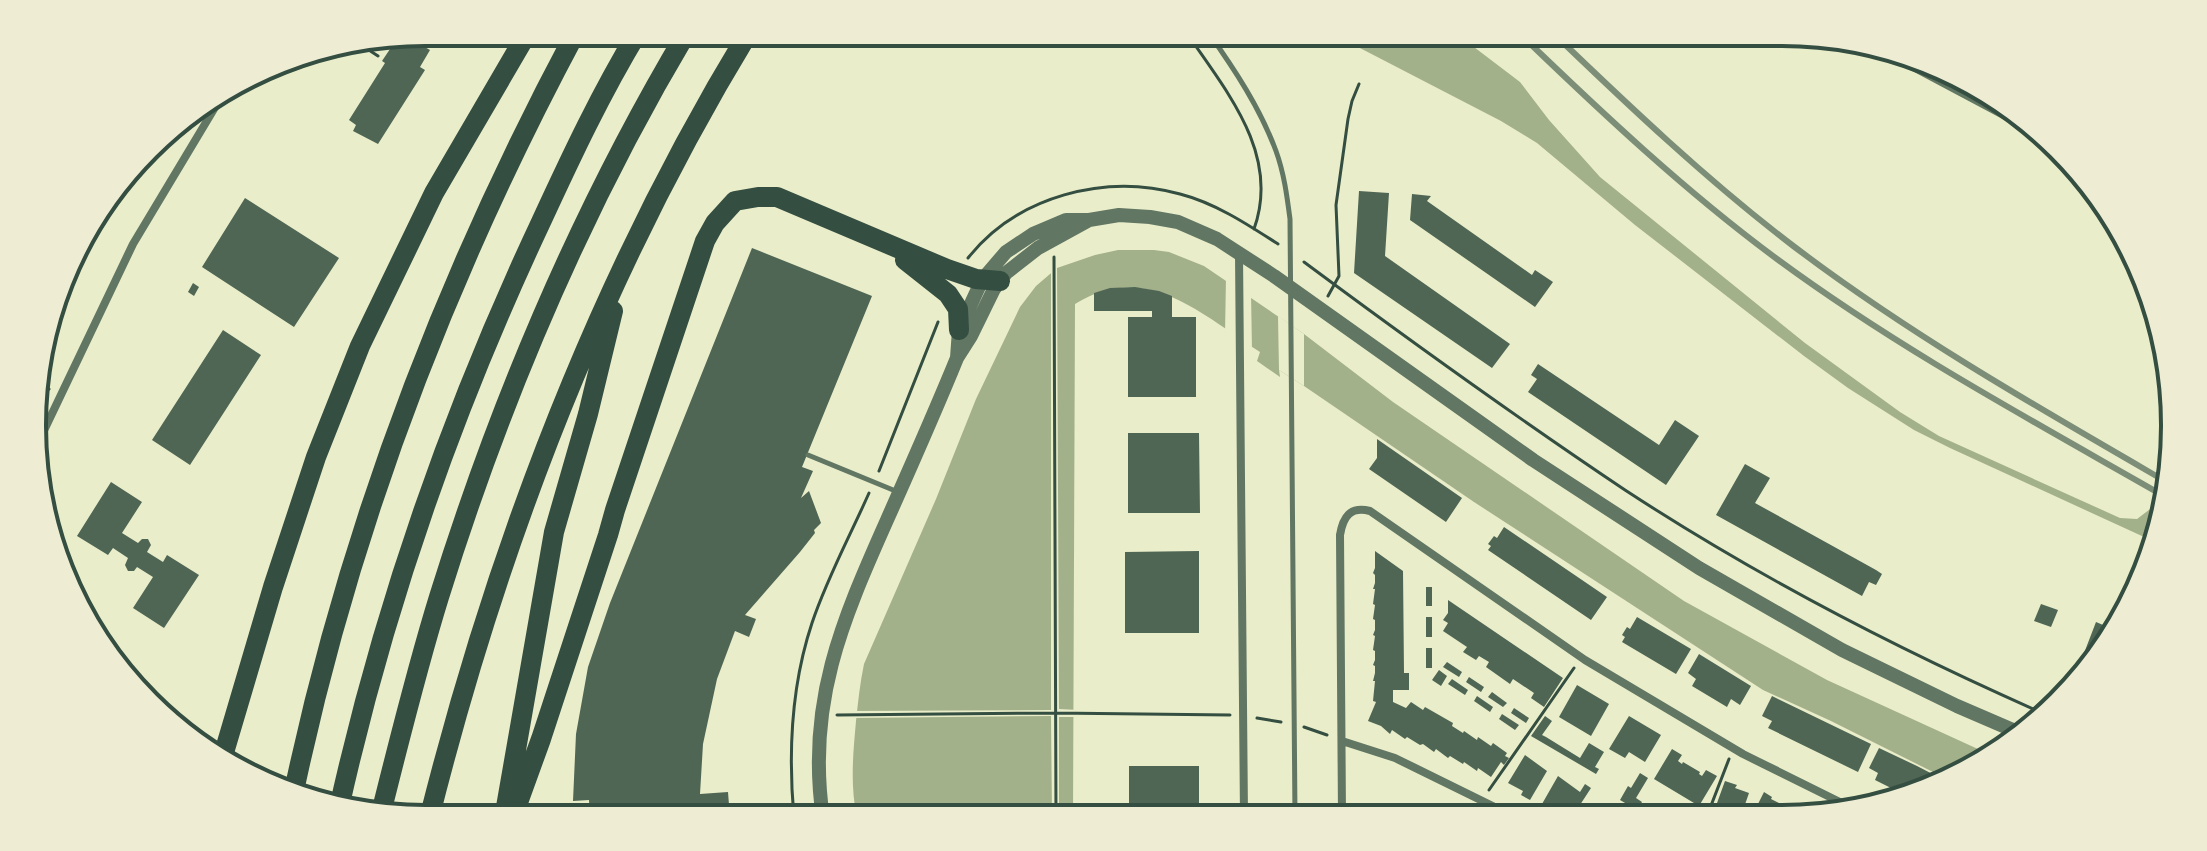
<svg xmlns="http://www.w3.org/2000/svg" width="2207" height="851" font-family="'DM Sans',sans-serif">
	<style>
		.water { fill: #a3b18a }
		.pier { fill: #e9edc9 }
		.building { fill: #4f6655 }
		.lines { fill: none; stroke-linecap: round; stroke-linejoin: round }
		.path { stroke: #344e41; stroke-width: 3 }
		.service { stroke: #617663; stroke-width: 5 }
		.minor { stroke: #617663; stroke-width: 8 }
		.tertiary { stroke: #617663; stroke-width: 14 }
		.motorway { stroke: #344e41; stroke-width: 20 }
		.rail { stroke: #7c8e77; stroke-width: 6 }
		.rim { fill: none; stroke: #344e41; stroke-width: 4 }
	</style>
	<rect width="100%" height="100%" fill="#e9edc9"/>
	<path class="water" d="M1329,32h115l26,12 50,38 29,38 51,57 205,166 95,69 39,24 181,82 17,1 21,-16 5,3 -2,22 -6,14 -205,-94 -36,-18 -66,-42 -44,-32 -169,-131 -98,-82 -36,-22z
		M1118,250h36l15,2 35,14 100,68 89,68 291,199 143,79 164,75 -36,24 -6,1 -118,-59 -68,-31 -289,-188 -170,-116 -25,-16 1,7 -23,-16 3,-9c-59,-38 -114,-92 -185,-48l-2,513 -216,1c-7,-33 -4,-63 -1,-97 2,-19 4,-38 8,-57l72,-165 40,-100 44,-92 16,-21 21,-18 38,-13z"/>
	<path class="pier" d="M1057,264l2,445 19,1 -1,7h-18v100h-7l-1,-101 -198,2v-7l198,-1v-442z
		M1226,277l25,17 1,57 -27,-17z
		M1278,316l26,18v52l-25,-16z"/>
	<path class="building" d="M426,32h6l-9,14 7,4 -10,17 5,3 -47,74 -25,-13 3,-6 -7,-5 36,-57 -3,-2 8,-12 -14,-9z
		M1359,191l30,2 -4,63 125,88 -18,24 -138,-95z
		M1412,194l19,2 -4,5 105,74 3,-5 18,12 -18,25 -125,-87z
		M245,198l94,60 -45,69 -92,-60z
		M752,248l120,48 -70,171 11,4 -12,27 8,-7 12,32 -7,7 1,3 -15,19 -55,63 11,4 -7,18 -14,-6 -18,48 -14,65 -3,50 28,-2 2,26 -140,1 -1,-19 -16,1 3,-67 12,-67 22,-64z
		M193,283l6,4 -5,9 -6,-4z
		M1135,287l24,4 13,5v21h24v80h-68v-80h24v-6h-58v-18l16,-5z
		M223,330l38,25 -71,110 -38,-25z
		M1538,364l121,81 16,-25 24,16 -33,49 -138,-93 9,-13 -6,-4z
		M1128,433h71l1,80h-72z
		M1377,439l85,59 -16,24 -77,-53 8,-11z
		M1745,464l25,14 -15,25 121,67 6,4 -6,11 -7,-3 -7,14 -146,-81z
		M111,482l31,20 -20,31 16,10 4,-4h6l3,6 -4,7 16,10 4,-7 32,20 -35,53 -31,-20 20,-31 -16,-10 -3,4h-6l-3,-6 3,-7 -15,-10 -5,7 -31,-19z
		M1504,527l103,70 -16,23 -103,-70 3,-4 -3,-2 6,-8 3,2z
		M1199,551v82h-74v-81z
		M1375,551l28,20 1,102h5v17h-16v12l13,6 5,-6 12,8 2,-3 28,16 -1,3 11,7 1,-2 13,9 1,-3 13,9 2,-3 14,10 -2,3 4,2 -5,7 -3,-3 -10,15 -13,-9 -1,3 -13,-9 -1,2 -13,-8 -2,2 -12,-9 -2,3 -11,-8 -3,1 -13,-8 -2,2 -13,-9 -2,4 -9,-8 -13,-5 8,-19 -3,-1 2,-20h-2l2,-8v-7l-2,-1 2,-5v-9l-2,-1 2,-14 -2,-1 2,-5v-10l-2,-1 2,-14 -2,-1 2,-15h-2l2,-6v-8l-2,-2 2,-5z
		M1426,587h6v19h-6z
		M1448,600l115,78 -19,29 -13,-9 3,-5 -21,-14 -3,5 -24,-17 3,-5 -10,-6 -3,4 -13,-8 4,-5 -24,-16 5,-8 -5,-3 5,-7z
		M2041,604l17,6 -7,17 -17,-6z
		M1426,617h6v20h-6z
		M1637,617l54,32 -15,25 -54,-32 3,-5 -3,-2 5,-8 3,2z
		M2096,622l19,8 -6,14 -38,43z
		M1426,648h6v20h-6z
		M1699,654l52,32 -11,19 -9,-6 -4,8 -35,-21 4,-7 -8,-6z
		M1447,662l15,10 -3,5 -16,-10z
		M1439,670l8,6 -6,10 -9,-6z
		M1469,677l15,10 -3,5 -15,-10z
		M1452,679l16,11 -3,5 -17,-11z
		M1577,685l32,19 -18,32 -32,-19z
		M1492,692l15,11 -4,4 -15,-10z
		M1477,696l16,11 -3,5 -16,-11z
		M1772,696l99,48 -13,28 -90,-44 4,-7 -10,-5z
		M1514,708l15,10 -3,5 -15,-10z
		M1502,714l17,11 -4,5 -16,-11z
		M1545,716l7,5 -10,14 4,2 34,21 9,-15 15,9 -9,15 4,2 -3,5 -65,-38z
		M1629,716l32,19 -16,27 -16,-10 -4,6 -16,-9z
		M1879,748l38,18 29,15 -43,13 -28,-14 3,-7 -9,-5z
		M1672,749l10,6 -4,6 4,3 1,-2 17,10 -1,2 3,2 4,-6 11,6 -18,30 -45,-27z
		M1525,755l22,16 -17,29 -9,-5 2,-4 -15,-8z
		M1129,766h70v51h-70z
		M1640,773l8,5 -12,20 6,4 -5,8 -17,-10 8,-14 3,2z
		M1558,776l22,16 5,-8 6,4 -13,20 -4,-3 -7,11h-12l2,-3 -15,-9z
		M1725,781l12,4 -2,3 14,5 -8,23h-23l-5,-2z
		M1764,792l8,5 -1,2 34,17h-53z
		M1586,807l13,9h-19z"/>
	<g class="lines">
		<path class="path" d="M1186,32c40,59 95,122 68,197
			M358,43l20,13
			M1054,257l2,560
			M968,258c49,-62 137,-85 212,-64 35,9 67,30 98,50
			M1304,262c105,78 212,155 321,228 133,87 276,161 422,225
			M1328,296l11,-20 -3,-71 12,-86 4,-18 7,-17
			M36,383l13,6
			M879,471l59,-149
			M837,715l218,-2 175,2
			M1257,718l24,4
			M1304,727l23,8
			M1489,790l85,-122
			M1707,816l22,-57
			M794,818c-6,-66 -3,-132 18,-195 15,-45 38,-87 57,-130"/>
		<path class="service" d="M1208,32c27,38 52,76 68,119 8,22 11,45 14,68l5,598
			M808,455l90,37"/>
		<path class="minor" d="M1868,43l171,91
			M1239,254l5,563
			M38,443l95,-199 87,-145
			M1342,741l53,17 118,58
			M1342,817l-2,-282c3,-18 10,-29 30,-24l215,149 158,94 111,55"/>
		<path class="tertiary" d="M957,358l2,-28 23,-50 24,-28 27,-18 33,-14h23l30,-5 31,2 28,5 39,17 57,37 259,184 166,108 143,82 115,56 65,28
			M823,818c-17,-114 19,-197 64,-298 24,-54 48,-108 70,-162l14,-22 23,-47 12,-16 32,-25 51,-28"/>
		<path class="motorway" d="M905,260l43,34 10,15 1,21
			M223,756l50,-169 43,-130 44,-111 74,-153 94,-161
			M294,791c56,-265 154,-520 282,-759
			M506,807l48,-275 34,-118 25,-103
			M339,808c45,-202 114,-399 202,-586 30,-65 60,-129 97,-190
			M381,813c18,-72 36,-145 58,-216 61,-196 143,-389 248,-565
			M429,819c69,-275 172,-544 320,-787
			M512,819l29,-80 67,-204 7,-25 90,-269 10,-18 20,-22 23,-4h19l170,72 29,10 24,2"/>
		<path class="rail" d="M1518,32c83,80 167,159 259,227 122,90 256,162 387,237
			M1552,32c77,74 155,148 240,213 117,89 245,162 373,236"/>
	</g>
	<path d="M0 0H2207V851H0ZM425 46H1782A379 379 0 0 1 2161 425V426A379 379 0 0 1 1782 805H425A379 379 0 0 1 46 426V425A379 379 0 0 1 425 46Z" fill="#eeecd3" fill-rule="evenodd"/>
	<path class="rim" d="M425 46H1782A379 379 0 0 1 2161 425V426A379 379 0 0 1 1782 805H425A379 379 0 0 1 46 426V425A379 379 0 0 1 425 46Z"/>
</svg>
